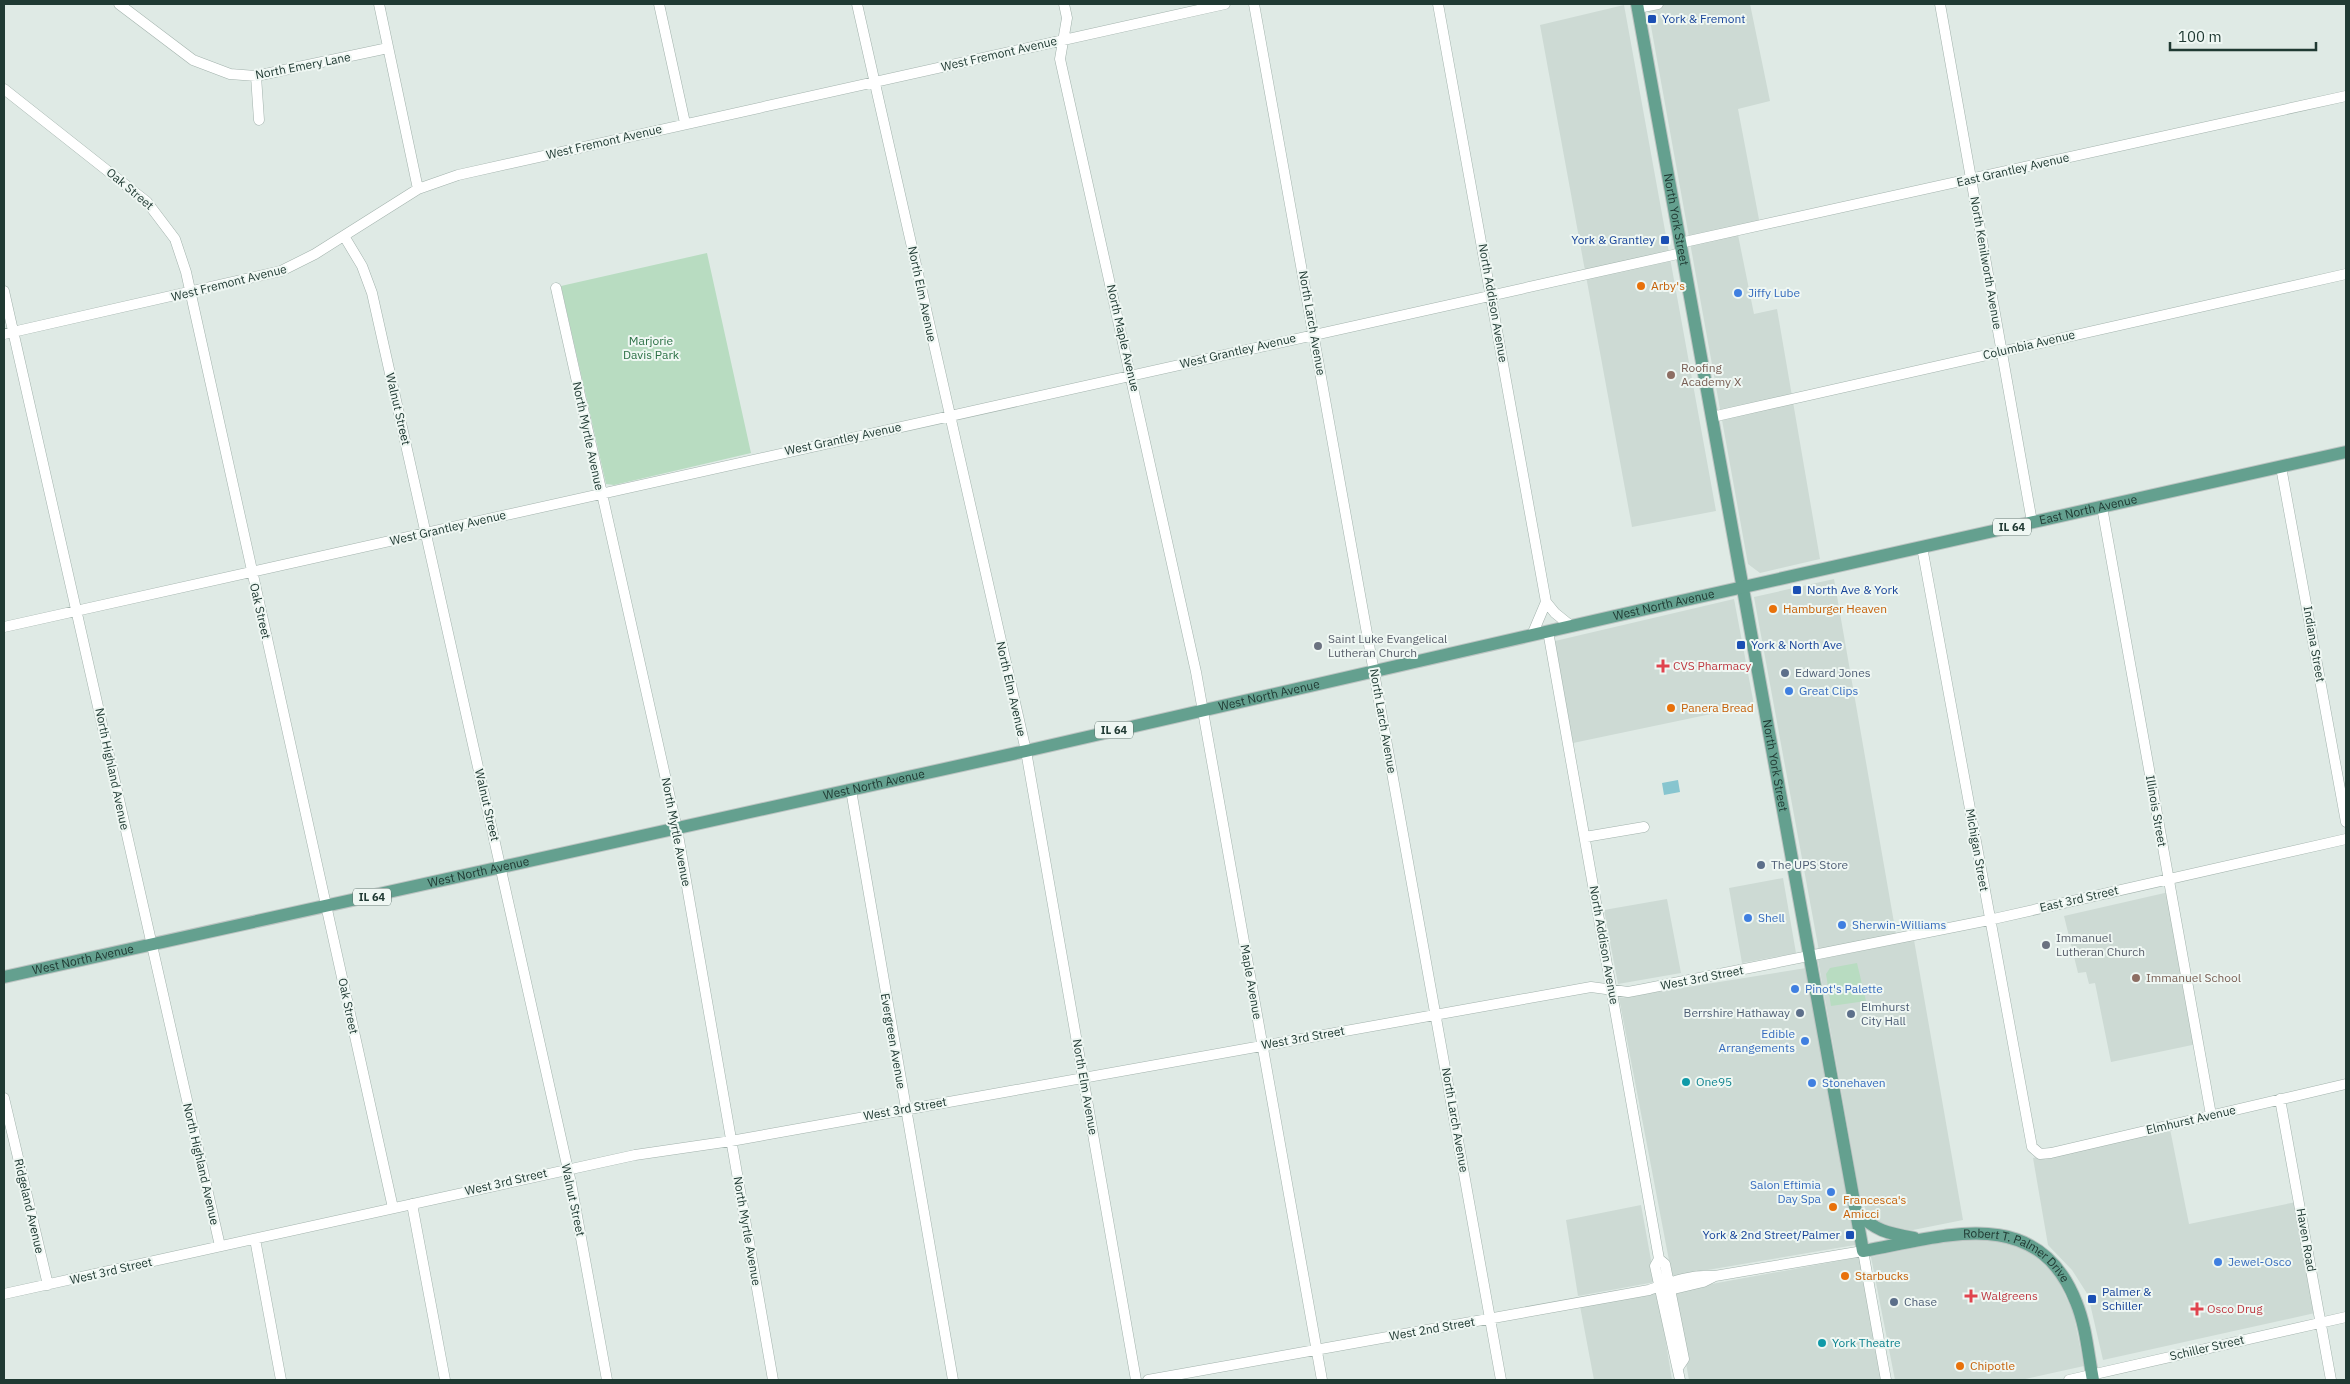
<svg xmlns="http://www.w3.org/2000/svg" width="2350" height="1384" font-family="'IBM Plex Sans',sans-serif">
	<style>
		.built { fill: #cddad4 }
		.green { fill: #b8dcc1 }
		.water { fill: #87c5cf }
		.lines { fill: none; stroke-linecap: round; stroke-linejoin: round }
		.minor-casing { stroke: #a2b2ac; stroke-width: 11 }
		.major-casing { stroke: #bcc4c2; stroke-width: 14 }
		.minor { stroke: #fff; stroke-width: 10 }
		.major { stroke: #64a08f; stroke-width: 12 }
		.transit-dot { fill: #1a4fb4; stroke: #eff7f3; stroke-width: 2 }
		.food-dot { fill: #e8710a; stroke: #eff7f3; stroke-width: 2 }
		.shop-dot { fill: #3f7fe0; stroke: #eff7f3; stroke-width: 2 }
		.education-dot { fill: #8d6e63; stroke: #eff7f3; stroke-width: 2 }
		.worship-dot { fill: #6b7280; stroke: #eff7f3; stroke-width: 2 }
		.health-dot { fill: #e0444e; stroke: #eff7f3; stroke-width: 2 }
		.service-dot { fill: #5c6f8a; stroke: #eff7f3; stroke-width: 2 }
		.culture-dot { fill: #0f9aa8; stroke: #eff7f3; stroke-width: 2 }
		.labels { text-anchor: middle; stroke-width: 4; stroke-linejoin: round; paint-order: stroke }
		.shield { fill: #eff7f3; stroke: #5e736d; stroke-width: 1 }
		.shield-label { font-size: 11px; font-weight: bold; fill: #203a33 }
		.transit-label { font-size: 12px; fill: #164399; stroke: #eff7f3; text-anchor: start }
		.street-label { font-size: 12px; fill: #203a33; stroke: #eff7f3 }
		.food-label { font-size: 12px; fill: #c56008; stroke: #eff7f3; text-anchor: start }
		.shop-label { font-size: 12px; fill: #366cbe; stroke: #eff7f3; text-anchor: start }
		.park-label { font-size: 12px; fill: #2b7045; stroke: #eff7f3 }
		.education-label { font-size: 12px; fill: #785e54; stroke: #eff7f3; text-anchor: start }
		.worship-label { font-size: 12px; fill: #5b616d; stroke: #eff7f3; text-anchor: start }
		.health-label { font-size: 12px; fill: #be3a42; stroke: #eff7f3; text-anchor: start }
		.service-label { font-size: 12px; fill: #4e5e75; stroke: #eff7f3; text-anchor: start }
		.culture-label { font-size: 12px; fill: #0d838f; stroke: #eff7f3; text-anchor: start }
	</style>
	<rect width="100%" height="100%" fill="#dfeae5"/>
	<path class="built" d="M1647,4h103l20,97 -32,8 23,121 -23,5 16,79 23,-5 43,250 -60,14 -12,-9z
		M1624,5l92,506 -84,16 -92,-502z
		M1834,579l62,355 -77,17 -65,-354z
		M1734,599l20,106 -181,38 -18,-102z
		M1783,878l13,75 -54,10 -13,-75z
		M2169,892l28,152 -86,18 -16,-79 -6,1 -3,-12 -8,1 -14,-57z
		M1667,899l14,74 -63,11 -14,-74z
		M1914,940l49,280 -50,10 -27,-1 -18,-14 -8,-19 -42,-236z
		M1806,968l49,277 -183,31 -53,-278z
		M2170,1129l19,95 107,-22 19,111 -212,47 -15,-65 -16,-25 -24,-25 -15,-87z
		M1641,1205l14,77 -77,14 -12,-76z
		M1968,1237l32,3 32,13 24,23 17,36 11,54 -63,14h-126l-24,-123z
		M1860,1257l21,123h-192l-16,-89z
		M1658,1293l14,87h-78l-14,-74z"/>
	<path class="green" d="M707,253l44,200 -137,32 -8,-1 -45,-198z
		M1857,963l9,38 -35,5 -5,-32 4,-6z"/>
	<path class="water" d="M1678,780l2,12 -16,3 -2,-12z"/>
	<g class="lines">
		<g class="minor-casing">
			<path id="minor" d="M119,4l74,56 37,14 26,2 132,-28
				M379,4l39,185
				M659,4l26,119
				M857,4l169,747 110,629
				M1064,4l3,14 -7,41 136,613 126,708
				M1254,4l247,1376
				M1438,4l108,598 9,11 16,13
				M1940,4l92,518
				M1638,8l20,-4
				M256,76l3,44
				M4,89l143,113 28,37 11,33 207,936
				M344,236l18,30 10,27 199,890 36,197
				M1680,243l666,-147
				M556,288l121,541 96,551
				M4,291l216,955
				M4,334l277,-63 34,-17 103,-65 40,-14 767,-171
				M1712,417l634,-143
				M2281,467l65,355
				M2102,507l109,608
				M1922,547l110,600 8,7 11,-1 295,-69
				M4,627l1678,-374
				M1548,631l111,628 -4,7 25,114
				M1532,635l14,-33
				M851,790l102,590
				M1585,837l59,-10
				M4,1098l44,187
				M2280,1099l51,281
				M412,1204l33,176
				M255,1239l26,141
				M1659,1259l6,5 19,95 -6,9
				M1661,1292l42,-10 12,-6 148,-25 23,129
				M4,1294l631,-139 96,-14 860,-154 37,5 16,-3 345,-69 357,-81
				M1148,1380l501,-90c22,-8 42,-16 66,-14
				M2069,1380l277,-63"/>
		</g>
		<g class="major-casing">
			<g id="major">
				<path id="s1" d="M1637,4l226,1247c79,-14 174,-49 213,51 10,24 12,52 17,78"/>
				<path id="s2" d="M4,977l1022,-226 646,-148 674,-151"/>
				<path d="M1855,1211c21,20 31,22 59,27"/>
			</g>
		</g>
		<use href="#minor" class="minor"/>
		<use href="#major" class="major"/>
	</g>
	<g class="transit-dot">
		<rect x="1647" y="14" width="10" height="10" rx="2.5"/>
		<rect x="1660" y="235" width="10" height="10" rx="2.5"/>
		<rect x="1792" y="585" width="10" height="10" rx="2.5"/>
		<rect x="1736" y="640" width="10" height="10" rx="2.5"/>
		<rect x="1845" y="1230" width="10" height="10" rx="2.5"/>
		<rect x="2087" y="1294" width="10" height="10" rx="2.5"/>
	</g>
	<g class="food-dot">
		<circle cx="1641" cy="286" r="5"/>
		<circle cx="1773" cy="609" r="5"/>
		<circle cx="1671" cy="708" r="5"/>
		<circle cx="1833" cy="1207" r="5"/>
		<circle cx="1845" cy="1276" r="5"/>
		<circle cx="1960" cy="1366" r="5"/>
	</g>
	<g class="shop-dot">
		<circle cx="1738" cy="293" r="5"/>
		<circle cx="1789" cy="691" r="5"/>
		<circle cx="1748" cy="918" r="5"/>
		<circle cx="1842" cy="925" r="5"/>
		<circle cx="1795" cy="989" r="5"/>
		<circle cx="1805" cy="1041" r="5"/>
		<circle cx="1812" cy="1083" r="5"/>
		<circle cx="1831" cy="1192" r="5"/>
		<circle cx="2218" cy="1262" r="5"/>
	</g>
	<g class="education-dot">
		<circle cx="1671" cy="375" r="5"/>
		<circle cx="2136" cy="978" r="5"/>
	</g>
	<g class="worship-dot">
		<circle cx="1318" cy="646" r="5"/>
		<circle cx="2046" cy="945" r="5"/>
	</g>
	<g class="health-dot">
		<path d="M1660.5 658.5h5v5h5v5h-5v5h-5v-5h-5v-5h5z"/>
		<path d="M1968.5 1288.5h5v5h5v5h-5v5h-5v-5h-5v-5h5z"/>
		<path d="M2194.5 1301.5h5v5h5v5h-5v5h-5v-5h-5v-5h5z"/>
	</g>
	<g class="service-dot">
		<circle cx="1785" cy="673" r="5"/>
		<circle cx="1761" cy="865" r="5"/>
		<circle cx="1800" cy="1013" r="5"/>
		<circle cx="1851" cy="1014" r="5"/>
		<circle cx="1894" cy="1302" r="5"/>
	</g>
	<g class="culture-dot">
		<circle cx="1686" cy="1082" r="5"/>
		<circle cx="1822" cy="1343" r="5"/>
	</g>
	<g class="labels">
		<g class="shield">
			<rect x="1993" y="518.5" width="38" height="17" rx="4"/>
			<rect x="1095" y="721.5" width="38" height="17" rx="4"/>
			<rect x="353" y="888.5" width="38" height="17" rx="4"/>
		</g>
		<g class="shield-label">
			<text x="2012" y="531">IL 64</text>
			<text x="1114" y="734">IL 64</text>
			<text x="372" y="901">IL 64</text>
		</g>
		<g class="transit-label">
			<text x="1662" y="23">York &amp; Fremont</text>
			<text x="1655" y="244" text-anchor="end">York &amp; Grantley</text>
			<text x="1807" y="594">North Ave &amp; York</text>
			<text x="1751" y="649">York &amp; North Ave</text>
			<text x="1840" y="1239" text-anchor="end">York &amp; 2nd Street/Palmer</text>
			<text x="2102" y="1296">Palmer &amp;<tspan x="2102" dy="14">Schiller</tspan></text>
		</g>
		<g class="street-label">
			<text transform="translate(999 54) rotate(-13)" y="4">West Fremont Avenue</text>
			<text transform="translate(303 66) rotate(-11)" y="4">North Emery Lane</text>
			<text transform="translate(604 142) rotate(-13)" y="4">West Fremont Avenue</text>
			<text transform="translate(2013 170) rotate(-13)" y="4">East Grantley Avenue</text>
			<text transform="translate(130 189) rotate(40)" y="4">Oak Street</text>
			<text dy="4" stroke="none"><textPath href="#s1" startOffset="219">North York Street</textPath></text>
			<text transform="translate(1986 263) rotate(80)" y="4">North Kenilworth Avenue</text>
			<text transform="translate(229 283) rotate(-14)" y="4">West Fremont Avenue</text>
			<text transform="translate(922 294) rotate(78)" y="4">North Elm Avenue</text>
			<text transform="translate(1493 303) rotate(80)" y="4">North Addison Avenue</text>
			<text transform="translate(1312 323) rotate(80)" y="4">North Larch Avenue</text>
			<text transform="translate(1123 338) rotate(77)" y="4">North Maple Avenue</text>
			<text transform="translate(2029 345) rotate(-13)" y="4">Columbia Avenue</text>
			<text transform="translate(1238 351) rotate(-13)" y="4">West Grantley Avenue</text>
			<text transform="translate(398 409) rotate(77)" y="4">Walnut Street</text>
			<text transform="translate(588 436) rotate(78)" y="4">North Myrtle Avenue</text>
			<text transform="translate(843 439) rotate(-12)" y="4">West Grantley Avenue</text>
			<text dy="4" stroke="none"><textPath href="#s2" startOffset="2136">East North Avenue</textPath></text>
			<text transform="translate(448 528) rotate(-13)" y="4">West Grantley Avenue</text>
			<text dy="4" stroke="none"><textPath href="#s2" startOffset="1701">West North Avenue</textPath></text>
			<text transform="translate(260 611) rotate(77)" y="4">Oak Street</text>
			<text transform="translate(2314 644) rotate(80)" y="4">Indiana Street</text>
			<text transform="translate(1011 689) rotate(77)" y="4">North Elm Avenue</text>
			<text dy="4" stroke="none"><textPath href="#s2" startOffset="1296">West North Avenue</textPath></text>
			<text transform="translate(1383 721) rotate(80)" y="4">North Larch Avenue</text>
			<text dy="4" stroke="none"><textPath href="#s1" startOffset="774">North York Street</textPath></text>
			<text transform="translate(112 769) rotate(78)" y="4">North Highland Avenue</text>
			<text dy="4" stroke="none"><textPath href="#s2" startOffset="891">West North Avenue</textPath></text>
			<text transform="translate(487 805) rotate(77)" y="4">Walnut Street</text>
			<text transform="translate(2156 811) rotate(80)" y="4">Illinois Street</text>
			<text transform="translate(676 832) rotate(79)" y="4">North Myrtle Avenue</text>
			<text transform="translate(1977 850) rotate(80)" y="4">Michigan Street</text>
			<text dy="4" stroke="none"><textPath href="#s2" startOffset="486">West North Avenue</textPath></text>
			<text transform="translate(2079 899) rotate(-13)" y="4">East 3rd Street</text>
			<text transform="translate(1604 945) rotate(80)" y="4">North Addison Avenue</text>
			<text dy="4" stroke="none"><textPath href="#s2" startOffset="81">West North Avenue</textPath></text>
			<text transform="translate(1702 978) rotate(-11)" y="4">West 3rd Street</text>
			<text transform="translate(1251 982) rotate(80)" y="4">Maple Avenue</text>
			<text transform="translate(348 1006) rotate(78)" y="4">Oak Street</text>
			<text transform="translate(1303 1038) rotate(-10)" y="4">West 3rd Street</text>
			<text transform="translate(893 1041) rotate(80)" y="4">Evergreen Avenue</text>
			<text transform="translate(1085 1087) rotate(80)" y="4">North Elm Avenue</text>
			<text transform="translate(905 1109) rotate(-10)" y="4">West 3rd Street</text>
			<text transform="translate(1455 1120) rotate(80)" y="4">North Larch Avenue</text>
			<text transform="translate(2191 1120) rotate(-13)" y="4">Elmhurst Avenue</text>
			<text transform="translate(201 1164) rotate(77)" y="4">North Highland Avenue</text>
			<text transform="translate(506 1182) rotate(-13)" y="4">West 3rd Street</text>
			<text transform="translate(573 1200) rotate(78)" y="4">Walnut Street</text>
			<text transform="translate(29 1206) rotate(77)" y="4">Ridgeland Avenue</text>
			<text transform="translate(747 1231) rotate(80)" y="4">North Myrtle Avenue</text>
			<text transform="translate(2306 1240) rotate(80)" y="4">Haven Road</text>
			<text dy="4" stroke="none"><textPath href="#s1" startOffset="1429">Robert T. Palmer Drive</textPath></text>
			<text transform="translate(111 1271) rotate(-13)" y="4">West 3rd Street</text>
			<text transform="translate(1432 1329) rotate(-10)" y="4">West 2nd Street</text>
			<text transform="translate(2207 1348) rotate(-13)" y="4">Schiller Street</text>
		</g>
		<g class="food-label">
			<text x="1651" y="290">Arby's</text>
			<text x="1783" y="613">Hamburger Heaven</text>
			<text x="1681" y="712">Panera Bread</text>
			<text x="1843" y="1204">Francesca's<tspan x="1843" dy="14">Amicci</tspan></text>
			<text x="1855" y="1280">Starbucks</text>
			<text x="1970" y="1370">Chipotle</text>
		</g>
		<g class="shop-label">
			<text x="1748" y="297">Jiffy Lube</text>
			<text x="1799" y="695">Great Clips</text>
			<text x="1758" y="922">Shell</text>
			<text x="1852" y="929">Sherwin-Williams</text>
			<text x="1805" y="993">Pinot's Palette</text>
			<text x="1795" y="1038" text-anchor="end">Edible<tspan x="1795" dy="14">Arrangements</tspan></text>
			<text x="1822" y="1087">Stonehaven</text>
			<text x="1821" y="1189" text-anchor="end">Salon Eftimia<tspan x="1821" dy="14">Day Spa</tspan></text>
			<text x="2228" y="1266">Jewel-Osco</text>
		</g>
		<g class="park-label">
			<text x="651" y="345">Marjorie<tspan x="651" dy="14">Davis Park</tspan></text>
		</g>
		<g class="education-label">
			<text x="1681" y="372">Roofing<tspan x="1681" dy="14">Academy X</tspan></text>
			<text x="2146" y="982">Immanuel School</text>
		</g>
		<g class="worship-label">
			<text x="1328" y="643">Saint Luke Evangelical<tspan x="1328" dy="14">Lutheran Church</tspan></text>
			<text x="2056" y="942">Immanuel<tspan x="2056" dy="14">Lutheran Church</tspan></text>
		</g>
		<g class="health-label">
			<text x="1673" y="670">CVS Pharmacy</text>
			<text x="1981" y="1300">Walgreens</text>
			<text x="2207" y="1313">Osco Drug</text>
		</g>
		<g class="service-label">
			<text x="1795" y="677">Edward Jones</text>
			<text x="1771" y="869">The UPS Store</text>
			<text x="1861" y="1011">Elmhurst<tspan x="1861" dy="14">City Hall</tspan></text>
			<text x="1790" y="1017" text-anchor="end">Berrshire Hathaway</text>
			<text x="1904" y="1306">Chase</text>
		</g>
		<g class="culture-label">
			<text x="1696" y="1086">One95</text>
			<text x="1832" y="1347">York Theatre</text>
		</g>
	</g>
	<rect width="2350" height="1384" fill="none" stroke="#203a33" stroke-width="10"/>
	<path d="M2170 42v8h146v-8" fill="none" stroke="#203a33" stroke-width="2.5"/>
	<text x="2178" y="42" font-size="15" fill="#203a33" stroke="#eff7f3" stroke-width="4" paint-order="stroke">100 m</text>
</svg>
